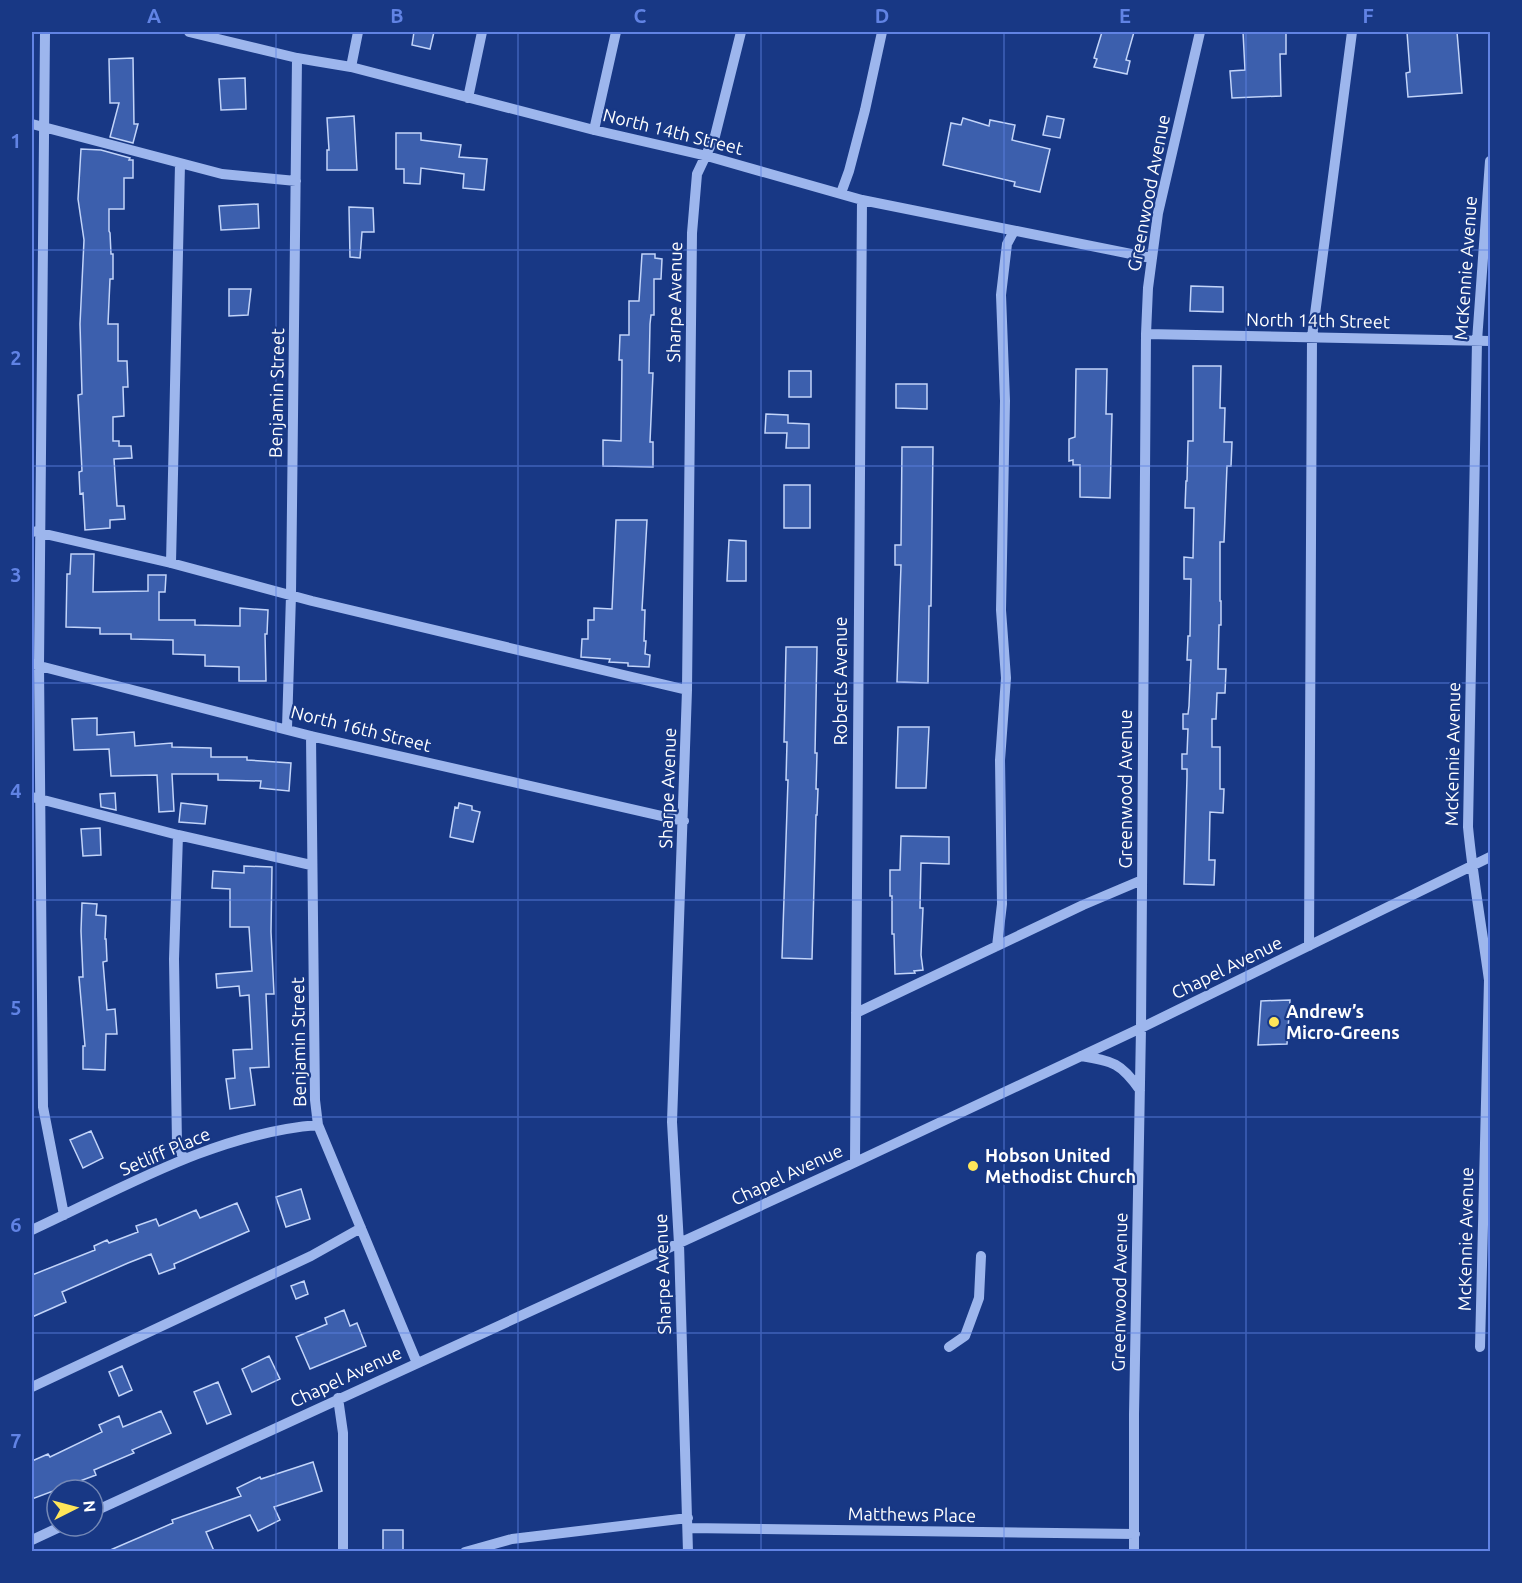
<svg xmlns="http://www.w3.org/2000/svg" width="1522" height="1583" font-family="Ubuntu,sans-serif">
	<style>
		.building { fill: #3c5fad; stroke: #c2d4f9; stroke-width: 1.5 }
		.lines { fill: none; stroke-linecap: round; stroke-linejoin: round }
		.minor { stroke: #9db6ed; stroke-width: 10 }
		.grid { fill: none; stroke: #6183e4; stroke-width: 1.5; stroke-opacity: 0.55 }
		.poi-dot { fill: #ffe659; stroke: #183885; stroke-width: 2 }
		.labels { text-anchor: middle; stroke-width: 4.5; stroke-linejoin: round; paint-order: stroke }
		.street-label { font-size: 18px; fill: #fff; stroke: #183885 }
		.poi-label { font-size: 18px; font-weight: bold; fill: #fff; stroke: #183885; text-anchor: start }
		.neatline { fill: none; stroke: #6183e4; stroke-width: 2 }
		.grid-label { font-size: 20px; text-anchor: middle; font-weight: bold; fill: #6183e4 }
	</style>
	<rect width="100%" height="100%" fill="#183885"/>
	<path class="building" d="M414,32h20l-4,17 -18,-4z
		M1102,32h32l-8,28 4,1 -3,13 -33,-7 3,-8 -3,-1z
		M1243,32h43v22h-6l1,42 -49,2 -2,-27 15,-1z
		M1407,32h50l5,61 -54,4 -2,-24 4,-1z
		M133,58l1,66h4l-5,19 -23,-6 9,-34h-9l-1,-44z
		M245,78l1,31 -25,1 -2,-31z
		M354,116l3,54h-30v-20h2l-2,-32z
		M1047,116l17,3 -4,19 -17,-3z
		M963,118l26,8 1,-6 25,5 -3,15 38,9 -10,43 -26,-6 1,-4 -72,-17 8,-42 10,2z
		M396,133h25v7l40,5 -2,12 28,2 -3,31 -21,-2 1,-14 -43,-6 -1,16 -16,-1v-14h-8z
		M81,149l20,1 29,8 -1,2h4v18h-9v31h-15v22l1,2 1,21h2v25h-3l-2,45h10v37h9l1,26h-5l1,29 -11,1v24h6v5h12l1,12 -18,1 3,47h7l1,13 -15,1v8l-25,2 -2,-37 -3,1 -1,-22 3,-1 -4,-76 4,-1 -2,-70 4,-84 -6,-41z
		M258,204l1,24 -38,2 -2,-24z
		M349,207l24,1 1,24h-12l-2,26 -10,-1z
		M642,254h13v4l7,1 -1,20h-7v36h-3l-1,9 -1,49h4l-3,69h3v25l-50,-1v-26l18,1 1,-81h-3l1,-25h9v-34h10z
		M1191,286l32,1v25l-33,-1z
		M229,289h22l-3,26 -19,1z
		M1193,366h28l-1,42h5l-1,34h8l-1,24h-4l-3,76h-4v59h1v24h-2l-1,44h8l-1,24h-8l-1,26h-4v28h8v42h4l-1,24 -13,-1 -1,48h6l-1,25 -30,-1 3,-107v-8h-5v-15h5l1,-25h-5v-15h5l1,-8 2,-46h-4l1,-24h2l1,-57h-7v-22l9,1 1,-50h-9l1,-27h1l1,-40h5z
		M1076,369h31l-1,45h6l-2,84 -30,-1v-32h-7v-5l-4,1v-22l6,-2z
		M789,371h22v26h-22z
		M896,384h31v25l-31,-1z
		M766,414l22,1v8l21,1v24h-23l1,-15h-22z
		M902,447h31l-2,159h-2l-1,77 -31,-1 4,-117h-6v-20h6z
		M784,485h26v43h-26z
		M616,520h31l-5,90h3l-1,31h2l-1,13 5,1 -1,12 -21,-1v-3l-19,-1 1,-3 -29,-2 1,-18h6v-19h6v-12l18,1z
		M729,540l17,1v40h-19z
		M71,554h23l-1,38 55,-1v-16h18l-1,17h-6v28h36v5l45,1v-18l28,2 -1,24h-2l1,47h-27v-14l-34,-1v-11l-32,-1v-14l-42,-1v-5h-31v-6l-34,-1 1,-53h3z
		M786,647h31l-2,106h2l-1,36h2l-1,26h-1l-4,144 -30,-1 6,-178h-2l1,-38h-3z
		M97,718v17l37,-3 1,14 37,-3v4l39,1v9h36v3l44,3 -2,28 -29,-3 1,-7 -43,-1v-6h-46l2,37 -15,1 -2,-37 -46,1 -2,-27 -35,1 -2,-31z
		M898,727h31l-3,61h-30z
		M115,793l1,17 -15,-3 -1,-13z
		M181,803l26,3 -2,18 -26,-2z
		M459,803l13,3v4l8,2 -7,30 -23,-5 5,-30 3,1z
		M100,828l1,27 -18,1 -2,-27z
		M901,836l48,1v27l-28,-1 -1,45h3l-2,47 2,15 -9,1 1,2 -20,1 -1,-40h-2v-38h-2v-26h10z
		M244,866l28,1 -1,65 3,62h-8l3,73 -19,1 5,37 -25,4 -4,-30 9,-1 -2,-28 19,-1 -3,-54 -9,1 -1,-10 -22,2 -1,-14 36,-3 -3,-44h-19v-38l-18,-1 1,-17 31,2z
		M82,903l15,1 -1,11 10,1 -1,23h1l1,22 -4,1 4,48 8,-1 2,25h-11l-1,36 -22,-1v-23h2l-6,-69h4l-2,-46z
		M1290,1000l-3,44 -29,1 3,-44z
		M91,1131l12,27 -20,10 -13,-28z
		M301,1189l9,30 -24,8 -10,-30z
		M237,1203l12,28 -75,33 1,4 -16,6 -8,-20 -23,9 -66,29 4,10 -34,15v-42l63,-25 -1,-4 13,-6 2,3 29,-11 -2,-6 20,-7 3,7 37,-16 4,8z
		M304,1281l4,13 -12,5 -5,-13z
		M344,1310l6,16 7,-3 9,23 -56,23 -14,-32 31,-13 -2,-6z
		M269,1356l11,23 -28,13 -10,-23z
		M122,1366l10,24 -13,6 -10,-24z
		M218,1382l13,32 -24,10 -13,-32z
		M161,1411l10,22 -39,17 2,3 -40,17 2,5 -64,24v-38l16,-7 2,3 52,-25 -3,-7 20,-9 4,11z
		M313,1462l9,29 -48,16 6,13 -22,11 -8,-16 -44,17 8,19h-106l65,-28 -1,-3 69,-24 -4,-8 23,-11 1,2z
		M383,1530h20v21h-20z"/>
	<g class="lines">
		<path class="minor" d="M45,32l-6,633 4,442 21,108
			M189,32l108,26 54,9 243,63 113,26 155,44 289,58
			M351,67l7,-35
			M468,98l14,-66
			M32,124l190,50 74,7
			M594,130l22,-98
			M841,193l8,-22 16,-61 17,-78
			M1146,334l344,7
			M32,531l139,32 141,38 375,89
			M171,563l9,-399
			M32,664l279,72 373,85
			M287,728l4,-133 6,-537
			M311,736l4,364 3,25 99,238
			M32,797l146,38 133,30
			M178,835l-4,124 3,185 7,15
			M997,946l5,-42 -2,-144 6,-82 -5,-68 4,-209 -4,-106 6,-51 7,-13
			M1309,946l3,-609 40,-305
			M856,1013l227,-108 59,-25
			M1081,1056c32,5 40,7 59,34
			M855,1162l7,-962
			M32,1230c91,-42 184,-97 286,-105
			M949,1347l16,-11 14,-38 2,-42
			M1480,1347l9,-367c-7,-51 -16,-101 -21,-153l9,-486 13,-180
			M32,1387l279,-131 50,-28
			M338,1398l5,35v119
			M93,1512l752,-345 296,-139 349,-171
			M688,1528l447,6
			M32,1540l30,-14
			M465,1552l47,-13 176,-21
			M688,1552l-9,-308 -7,-122 15,-432 5,-457 5,-59 18,-38 26,-104
			M1134,1552v-138l7,-386 5,-694 2,-46 10,-75 42,-181"/>
	</g>
	<path class="grid" d="M276,32v1520M518,32v1520M761,32v1520M1004,32v1520M1246,32v1520M32,250h1458M32,466h1458M32,683h1458M32,900h1458M32,1117h1458M32,1333h1458"/>
	<g class="poi-dot">
		<circle cx="1274" cy="1022" r="6"/>
		<circle cx="973" cy="1166" r="6"/>
	</g>
	<g class="labels">
		<g class="street-label">
			<text transform="translate(673 132) rotate(14)" y="6">North 14th Street</text>
			<text transform="translate(1149 193) rotate(-79)" y="6">Greenwood Avenue</text>
			<text transform="translate(1466 268) rotate(-86)" y="6">McKennie Avenue</text>
			<text transform="translate(675 302) rotate(-89)" y="6">Sharpe Avenue</text>
			<text transform="translate(1318 321) rotate(1)" y="6">North 14th Street</text>
			<text transform="translate(277 393) rotate(-89)" y="6">Benjamin Street</text>
			<text transform="translate(841 681) rotate(-90)" y="6">Roberts Avenue</text>
			<text transform="translate(361 729) rotate(14)" y="6">North 16th Street</text>
			<text transform="translate(1453 754) rotate(-89)" y="6">McKennie Avenue</text>
			<text transform="translate(668 788) rotate(-88)" y="6">Sharpe Avenue</text>
			<text transform="translate(1126 789) rotate(-90)" y="6">Greenwood Avenue</text>
			<text transform="translate(1227 968) rotate(-26)" y="6">Chapel Avenue</text>
			<text transform="translate(299 1042) rotate(-91)" y="6">Benjamin Street</text>
			<text transform="translate(165 1152) rotate(-23)" y="6">Setliff Place</text>
			<text transform="translate(787 1175) rotate(-25)" y="6">Chapel Avenue</text>
			<text transform="translate(1466 1239) rotate(-89)" y="6">McKennie Avenue</text>
			<text transform="translate(663 1274) rotate(-92)" y="6">Sharpe Avenue</text>
			<text transform="translate(1120 1292) rotate(-89)" y="6">Greenwood Avenue</text>
			<text transform="translate(346 1377) rotate(-25)" y="6">Chapel Avenue</text>
			<text transform="translate(912 1515) rotate(1)" y="6">Matthews Place</text>
		</g>
		<g class="poi-label">
			<text x="1286" y="1018">Andrew’s<tspan x="1286" dy="21">Micro-Greens</tspan></text>
			<text x="985" y="1162">Hobson United<tspan x="985" dy="21">Methodist Church</tspan></text>
		</g>
	</g>
	<rect width="1522" height="1583" fill="none" stroke="#183885" stroke-width="66"/>
	<g transform="translate(75 1508) rotate(84)"><circle r="28" fill="#183885" stroke="#7488b6" stroke-width="1.5"/>
	<path d="M0-4.5L10 22L0 15L-10 22Z" fill="#ffe659"/>
	<text y="-9" font-size="16" font-weight="bold" text-anchor="middle" fill="#ffffff">N</text>
	</g>
	<rect x="33" y="33" width="1456" height="1517" class="neatline"/>
	<g class="grid-label">
		<text x="154" y="23">A</text>
		<text x="397" y="23">B</text>
		<text x="640" y="23">C</text>
		<text x="882" y="23">D</text>
		<text x="1125" y="23">E</text>
		<text x="1368" y="23">F</text>
		<text x="16" y="148">1</text>
		<text x="16" y="365">2</text>
		<text x="16" y="582">3</text>
		<text x="16" y="798">4</text>
		<text x="16" y="1015">5</text>
		<text x="16" y="1232">6</text>
		<text x="16" y="1448">7</text>
	</g>
</svg>
